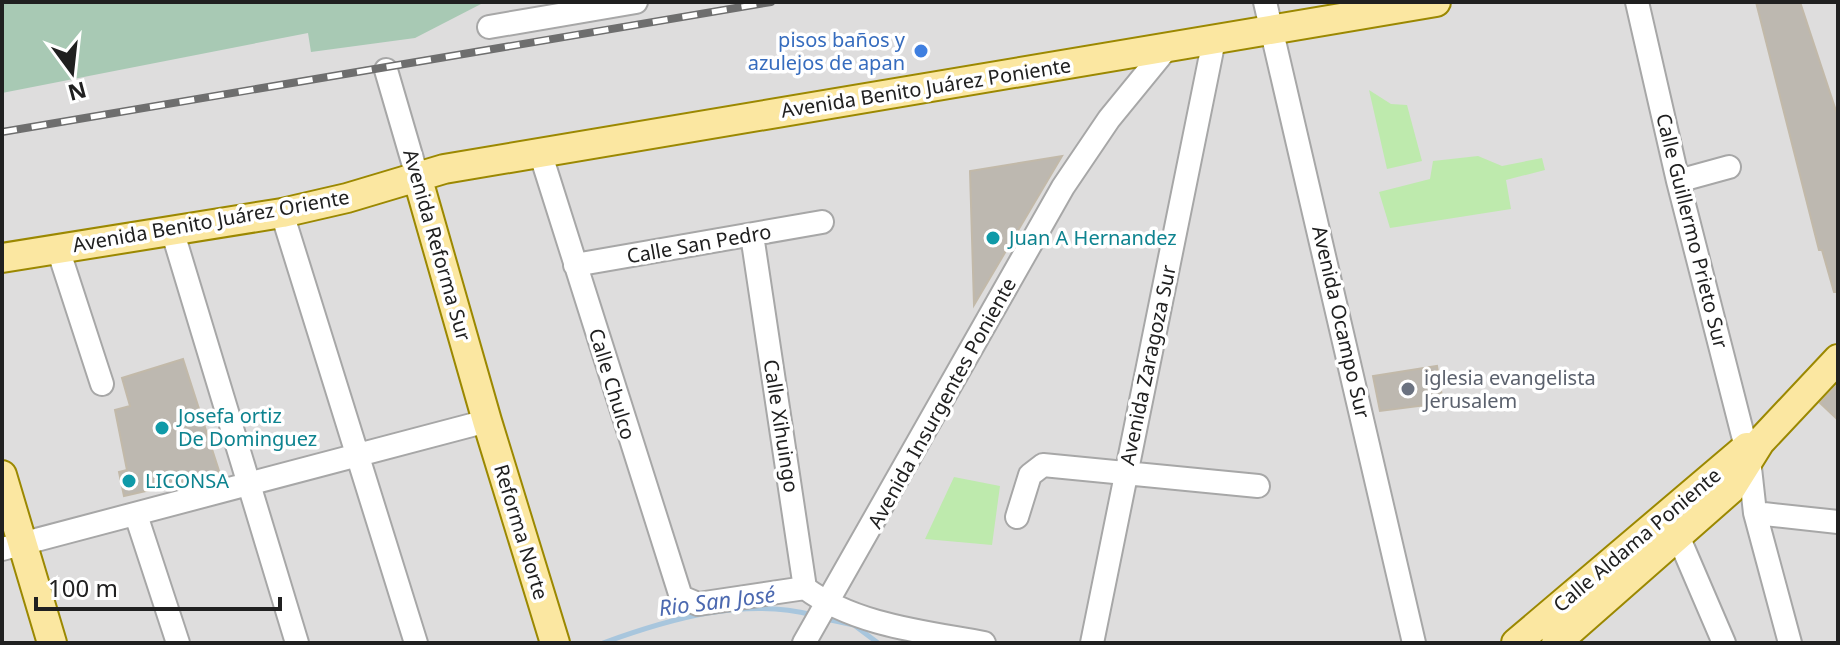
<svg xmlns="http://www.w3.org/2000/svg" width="1840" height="645" font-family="'Noto Sans',sans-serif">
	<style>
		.residential { fill: #dedddd }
		.grass { fill: #beeaad }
		.cemetery { fill: #a8c9b4 }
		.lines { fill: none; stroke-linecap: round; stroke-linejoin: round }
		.stream { stroke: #a8c6dd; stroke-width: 5 }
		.building { fill: #bdb8b0; stroke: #c2b9a9; stroke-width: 2 }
		.minor-casing { stroke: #a7a7a7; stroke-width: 26 }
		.major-casing { stroke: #9b8801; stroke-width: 32 }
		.minor { stroke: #fff; stroke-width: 22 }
		.major { stroke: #fbe7a1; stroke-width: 28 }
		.rail-casing { stroke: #6e6e6e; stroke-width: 8 }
		.rail { stroke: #fff; stroke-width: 5; stroke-dasharray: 15; stroke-linecap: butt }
		.shop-dot { fill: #3f7fe0; stroke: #fff; stroke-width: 3 }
		.culture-dot { fill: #0f9aa8; stroke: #fff; stroke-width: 3 }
		.worship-dot { fill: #6b7280; stroke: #fff; stroke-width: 3 }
		.labels { text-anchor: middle; stroke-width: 7; stroke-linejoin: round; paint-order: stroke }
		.shop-label { font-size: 20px; fill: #366cbe; stroke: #fff; text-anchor: end }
		.street-label { font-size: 20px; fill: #202020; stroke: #fff }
		.culture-label { font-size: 20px; fill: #0d838f; stroke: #fff; text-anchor: start }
		.worship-label { font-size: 20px; fill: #5b616d; stroke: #fff; text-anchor: start }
		.water-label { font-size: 22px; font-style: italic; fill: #4c69b0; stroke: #fff }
	</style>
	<rect width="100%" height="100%" fill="#f0efe7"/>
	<path class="residential" d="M2,2h1836v641h-1836z"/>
	<path class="grass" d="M1369,90l22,14 16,1 15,56 -35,8z
		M1478,156l24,10 40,-8 3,12 -39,10 5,29 -121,19 -11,-36 51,-13 3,-18z
		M954,477l46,9 -8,59 -67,-6z"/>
	<path class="cemetery" d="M2,2h490l-11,2 -66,34 -104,14 -3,-19 -306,60z"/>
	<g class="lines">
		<path class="stream" d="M826,619l28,6 24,18
			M603,643c66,-24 140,-46 210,-28"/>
	</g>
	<path class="building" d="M1756,2h44l38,115v175h-4l-12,-42h-3z
		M1062,156l-88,149 -4,-134z
		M183,359l37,115 -96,22 -5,-24 8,-2 -12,-60 15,-4 -8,-28z
		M1437,366l6,37 -63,8 -7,-35z
		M1838,384v36l-18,-17z"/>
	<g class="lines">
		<g class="minor-casing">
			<path id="minor" d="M1265,2l149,641
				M1637,2l41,179 71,278 6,54 35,130
				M489,27l147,-25
				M386,70l31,106
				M540,152l141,445 17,7 107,-16
				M1678,181l51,-14
				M282,213l134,430
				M172,230l125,413
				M752,235l53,353c49,37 120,44 179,55
				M58,249l44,135
				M575,265l247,-43
				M1755,513l83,9
				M136,515l42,128
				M1017,517l13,-42 13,-10 215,21
				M1678,536l46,107
				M2,549l485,-128
				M804,643l259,-456 46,-68 58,-71
				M1092,643l122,-603"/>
		</g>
		<g class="major-casing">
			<path id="major" d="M417,176l70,245 68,222
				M2,258l280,-45 65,-15 97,-29 992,-167
				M2,475l50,168
				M1516,643l231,-196
				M1556,643l174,-153 30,-48 78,-83"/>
		</g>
		<use href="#minor" class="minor"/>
		<use href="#major" class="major"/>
		<g class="rail-casing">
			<path id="rail" d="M2,132l769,-130"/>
		</g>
		<use href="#rail" class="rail"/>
	</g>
	<circle class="shop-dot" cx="921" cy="51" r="8"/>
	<g class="culture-dot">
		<circle cx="993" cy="238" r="8"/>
		<circle cx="162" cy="428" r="8"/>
		<circle cx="129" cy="481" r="8"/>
	</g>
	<circle class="worship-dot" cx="1408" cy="389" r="8"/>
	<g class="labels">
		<g class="shop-label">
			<text x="905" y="47">pisos baños y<tspan x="905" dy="23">azulejos de apan</tspan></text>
		</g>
		<g class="street-label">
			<text transform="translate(926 88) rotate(-9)" y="7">Avenida Benito Juárez Poniente</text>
			<text transform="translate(211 221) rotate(-10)" y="7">Avenida Benito Juárez Oriente</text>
			<text transform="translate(1692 231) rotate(76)" y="7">Calle Guillermo Prieto Sur</text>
			<text transform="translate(699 244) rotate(-10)" y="7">Calle San Pedro</text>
			<text transform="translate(437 245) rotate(74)" y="7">Avenida Reforma Sur</text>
			<text transform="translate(1341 322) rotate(77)" y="7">Avenida Ocampo Sur</text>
			<text transform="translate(1148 365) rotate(-78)" y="7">Avenida Zaragoza Sur</text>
			<text transform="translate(612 384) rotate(73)" y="7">Calle Chulco</text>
			<text transform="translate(942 403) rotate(-61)" y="7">Avenida Insurgentes Poniente</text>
			<text transform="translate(781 426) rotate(81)" y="7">Calle Xihuingo</text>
			<text transform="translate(521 532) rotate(73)" y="7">Reforma Norte</text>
			<text transform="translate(1637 540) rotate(-40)" y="7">Calle Aldama Poniente</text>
		</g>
		<g class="culture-label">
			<text x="1009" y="245">Juan A Hernandez</text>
			<text x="178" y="423">Josefa ortiz<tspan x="178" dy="23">De Dominguez</tspan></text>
			<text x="145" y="488">LICONSA</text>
		</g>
		<g class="worship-label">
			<text x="1424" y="385">iglesia evangelista<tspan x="1424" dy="23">Jerusalem</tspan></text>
		</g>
		<g class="water-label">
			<text transform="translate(717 601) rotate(-7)" y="8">Rio San José</text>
		</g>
	</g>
	<rect width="1840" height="645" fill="none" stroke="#202020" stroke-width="8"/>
	<g transform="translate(72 72) rotate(165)" stroke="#ffffff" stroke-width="6" paint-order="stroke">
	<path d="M0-6L14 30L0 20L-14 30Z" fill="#202020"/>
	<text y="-12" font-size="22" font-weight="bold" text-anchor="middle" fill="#202020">N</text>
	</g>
	<path d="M36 597v12h244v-12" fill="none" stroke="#202020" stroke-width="4"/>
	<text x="48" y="597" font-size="24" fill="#202020" stroke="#ffffff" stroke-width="6" paint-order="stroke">100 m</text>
</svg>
